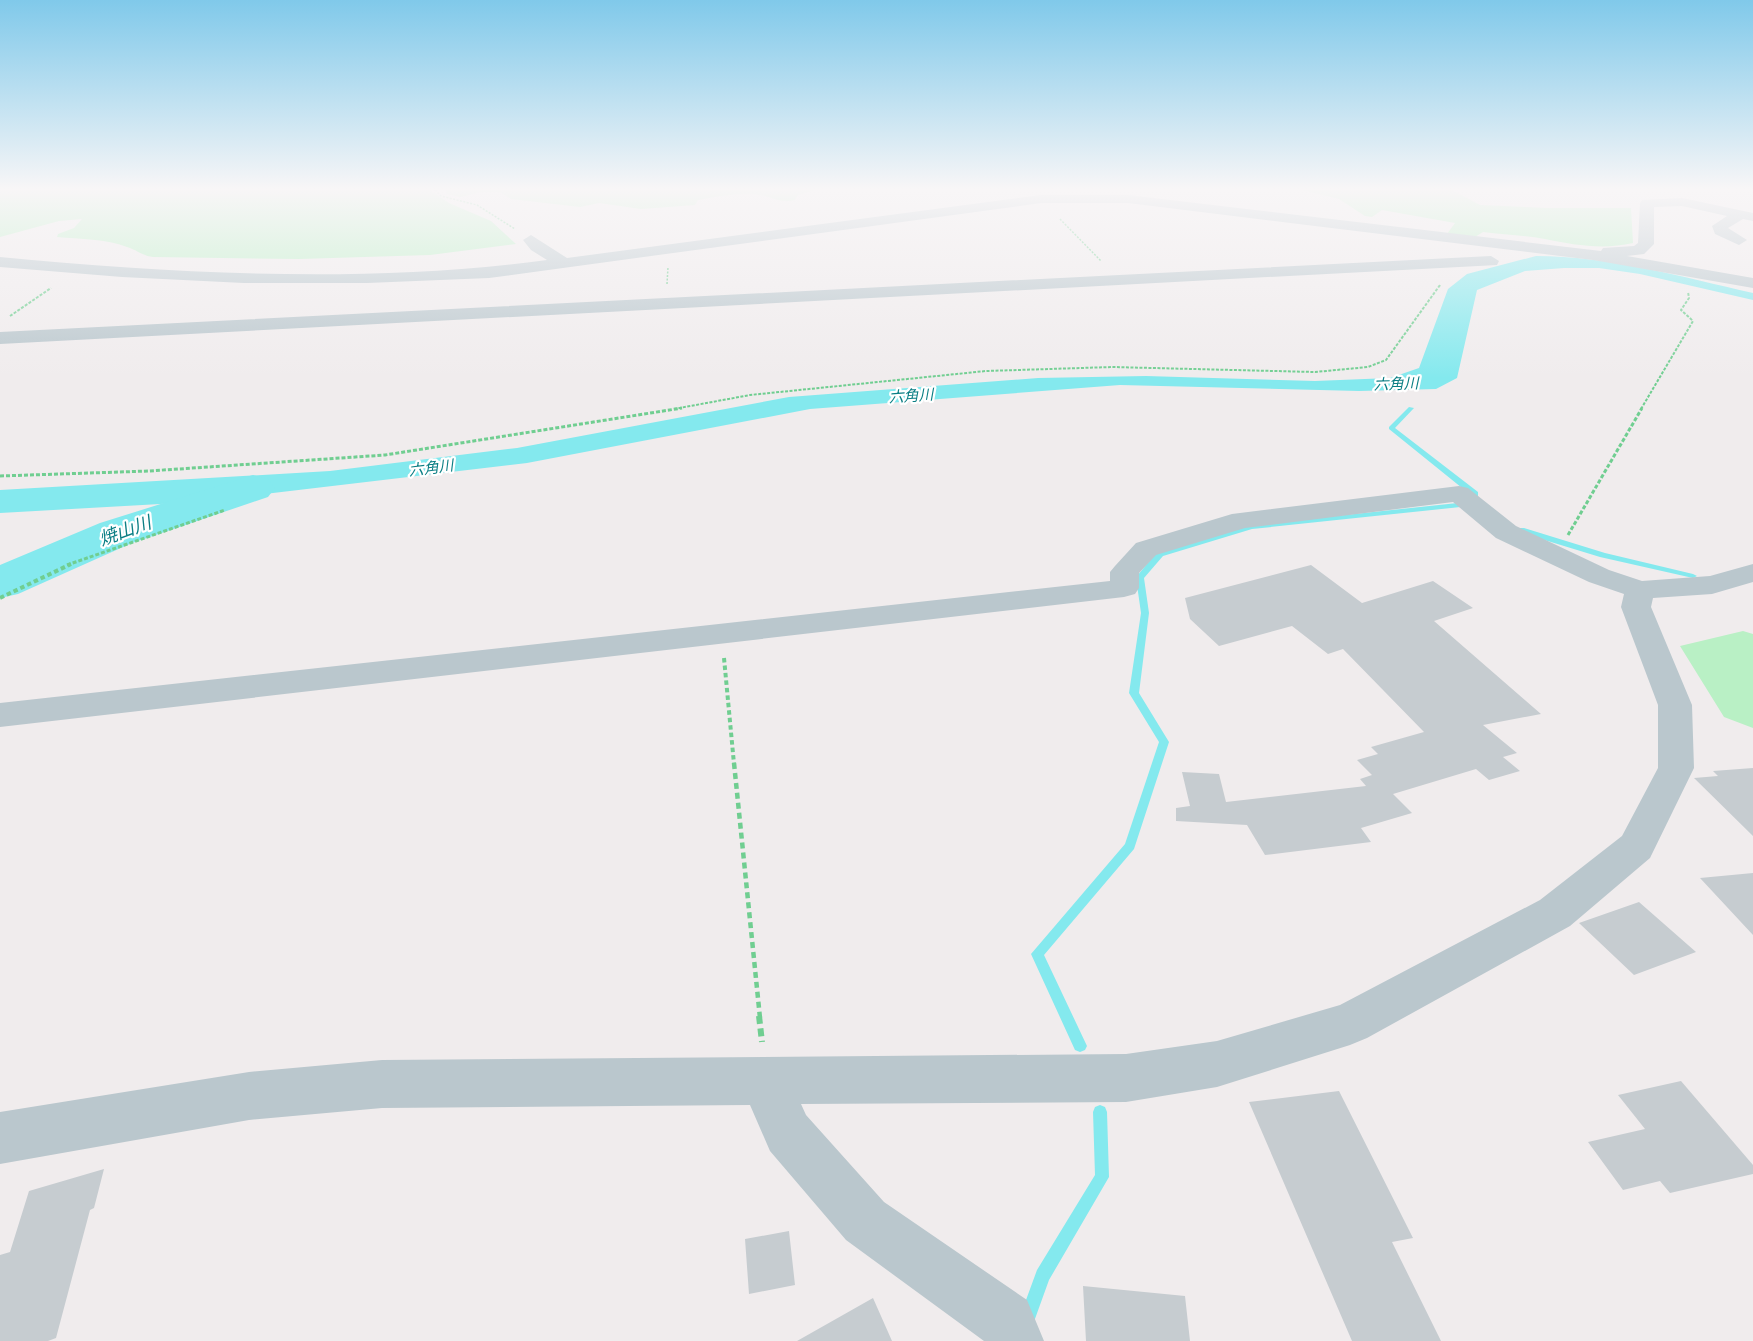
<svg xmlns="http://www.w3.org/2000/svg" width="1753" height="1341" font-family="Signika,'Noto Sans JP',sans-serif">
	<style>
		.green { fill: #b9f0c5 }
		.water { fill: #84e9ee }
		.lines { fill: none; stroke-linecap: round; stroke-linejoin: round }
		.stream { fill: #84e9ee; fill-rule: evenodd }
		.river { fill: #84e9ee; fill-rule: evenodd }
		.building { fill: #c6ccd0 }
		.path-far5 { stroke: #70ce91; stroke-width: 1.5; stroke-dasharray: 2 1.5; stroke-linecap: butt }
		.path-far4 { stroke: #70ce91; stroke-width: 2; stroke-dasharray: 3 1.5; stroke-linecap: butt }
		.path-far3 { stroke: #70ce91; stroke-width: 3; stroke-dasharray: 4 2; stroke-linecap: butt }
		.path-far2 { stroke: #70ce91; stroke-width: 4; stroke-dasharray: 4.5 3; stroke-linecap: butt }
		.path-far1 { stroke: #70ce91; stroke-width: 4.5; stroke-dasharray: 6 4; stroke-linecap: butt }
		.path { stroke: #70ce91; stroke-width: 6; stroke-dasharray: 8 4.5; stroke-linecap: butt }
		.minor { fill: #bac7cd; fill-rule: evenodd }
		.labels { text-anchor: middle; stroke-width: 4.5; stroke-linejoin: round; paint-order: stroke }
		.far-water-label { font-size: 15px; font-style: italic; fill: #0a7e84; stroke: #fff }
		.water-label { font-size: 18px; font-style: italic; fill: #0a7e84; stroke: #fff }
	</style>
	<rect width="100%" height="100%" fill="#f0eced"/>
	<path class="green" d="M0,190h430l19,13 42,18 25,23 -86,11 -131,4 -146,-2c-10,-1 -16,-7 -26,-10 -21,-8 -47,-8 -70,-10l1,-3 16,-6 8,-9 -23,2 -59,16z
		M445,190h370l-17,5 -3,5c-15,4 -26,-5 -41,-6 -19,-1 -38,3 -56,6l-3,5 -54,4 -42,-6 -19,4 -69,-8 -11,-7h-18l-22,5 -13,-3z
		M1302,190h150l28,15 68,3h83l2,35c-30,7 -59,2 -88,-4 -20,-4 -41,-4 -62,-7l-8,5 -28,-3 8,-11 -73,-13 -10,7 -7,-1 -26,-17z
		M1743,631l10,3v94l-29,-11 -44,-71z"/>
	<path class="water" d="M1536,256c73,0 146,21 217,37v7l-113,-26 -41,-6h-35l-39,3 -48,19 -20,88 -21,11 -77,2 -239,-6 -310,24 -283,54 -331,39 -196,11v-23l330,-19 187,-23 272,-51 249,-19 108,-2 169,5 75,-3 29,-10 29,-79 19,-15z"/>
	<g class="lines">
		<path class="stream" d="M1409,407l5,1 -19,20 83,64v4h-6l-83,-67v-2z
			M1467,502h3v4l-218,23 -89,27 -19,22 5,35 -10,80 30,49 -35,107 -90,106 43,91 -2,4 -5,2 -5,-2 -44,-96 94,-110 34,-102 -30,-49 12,-80 -5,-35 1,-2 20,-24 94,-27z
			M1518,528h6l81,25 88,21 4,2 -4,2 -93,-21 -82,-25z
			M1100,1105l5,2 2,5 2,65 -60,103 -22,61h-16l26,-71 58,-95 -2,-63 2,-5z"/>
		<path class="river" d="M253,475l15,4 7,9 -7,9 -136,46 -114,51 -18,4v-33l100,-42z"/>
	</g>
	<path class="building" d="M1311,565l51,38 71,-22 40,27 -39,13 107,93 -58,11 34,28 -14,4 17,14 -31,9 -13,-11 -83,25 19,19 -51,15 10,14 -106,13 -18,-30 -71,-4v-13l14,-2 -8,-34 37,2 7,28 140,-16 -6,-7 12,-4 -15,-15 21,-6 -7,-7 53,-15 -81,-83 -15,5 -36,-28 -73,20 -29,-27 -5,-21z
		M1753,768v68l-59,-58 24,-2 -5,-5z
		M1753,873v62l-53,-57z
		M1639,902l57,50 -62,23 -55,-52z
		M1681,1081l72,84v9l-83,19 -10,-12 -37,9 -35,-48 57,-13 -27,-34z
		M1339,1091l74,147 -21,4 49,99h-89l-103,-239z
		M104,1169l-10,39 -4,2 -34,128 -8,3h-48v-86l10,-3 19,-61z
		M789,1231l6,54 -46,9 -4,-55z
		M1083,1286l102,10 5,45h-104z
		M873,1298l19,43h-95z"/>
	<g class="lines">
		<path class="path-far5" d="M435,190l6,6 36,9 38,24
			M1060,219l41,42
			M667,284l1,-17
			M1439,287l1,-2"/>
		<path class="path-far4" d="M10,316l41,-28
			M674,409l76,-14 236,-24 126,-4 203,5 53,-5 18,-7 54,-75
			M1641,409l52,-88 -12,-11 8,-12 -1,-6"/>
		<path class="path-far3" d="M0,476l149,-5 236,-16 297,-47
			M1568,535l74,-127
			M67,565l158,-55"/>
		<path class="path-far2" d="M0,598l71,-34
			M724,658l10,106"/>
		<path class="path-far1" d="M734,763l26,255"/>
		<path class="path" d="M759,1016l3,26"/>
		<path class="minor" d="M1041,195h87l473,56 2,-3 31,-2 4,-3 2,-40 2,-3 40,-2 71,15v8l-10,-2 -15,9 19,12 -8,5 -24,-11 -3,-8 15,-10 -45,-10 -28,1v37l-10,10 -17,2 126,22v10l-160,-28 -465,-57h-87l-552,75 -122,5h-123l-122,-6 -122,-10v-10c181,17 367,27 547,3l-16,-10 -8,-10 8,-5 36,23z
			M1491,256l8,5 -2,4 -1497,79v-12z
			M1459,486l9,2 48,38 93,44 33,11 68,-5 43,-12v18l-41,12 -59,4 -2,9 41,98 2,63 -44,90 -80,68 -203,112 -17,7 -133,42 -91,15 -325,2 5,11 78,87 143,98 17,41h-60l-138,-101 -76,-89 -20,-46 -368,3 -133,12 -249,44v-52l249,-40 133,-12 744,-6 91,-13 123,-36 200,-105 82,-64 36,-68v-63l-37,-98 3,-13 -35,-12 -93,-44 -43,-36 -208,26 -89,27 -17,18v15l-4,6 -11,3 -1124,130v-24l1110,-122v-9l5,-6 21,-23 96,-29z"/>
	</g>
	<linearGradient id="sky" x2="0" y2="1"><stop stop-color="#80c9ea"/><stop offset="0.5" stop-color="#f8f6f7"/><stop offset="1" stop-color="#f8f6f7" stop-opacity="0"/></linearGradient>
	<rect width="1753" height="378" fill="url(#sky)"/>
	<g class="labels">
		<g class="far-water-label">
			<text transform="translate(1396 384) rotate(-2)" y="5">六角川</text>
			<text transform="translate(911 396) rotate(-4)" y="5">六角川</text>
			<text transform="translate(431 468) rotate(-7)" y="5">六角川</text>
		</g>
		<g class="water-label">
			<text transform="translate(125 531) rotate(-20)" y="6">焼山川</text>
		</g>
	</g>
</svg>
